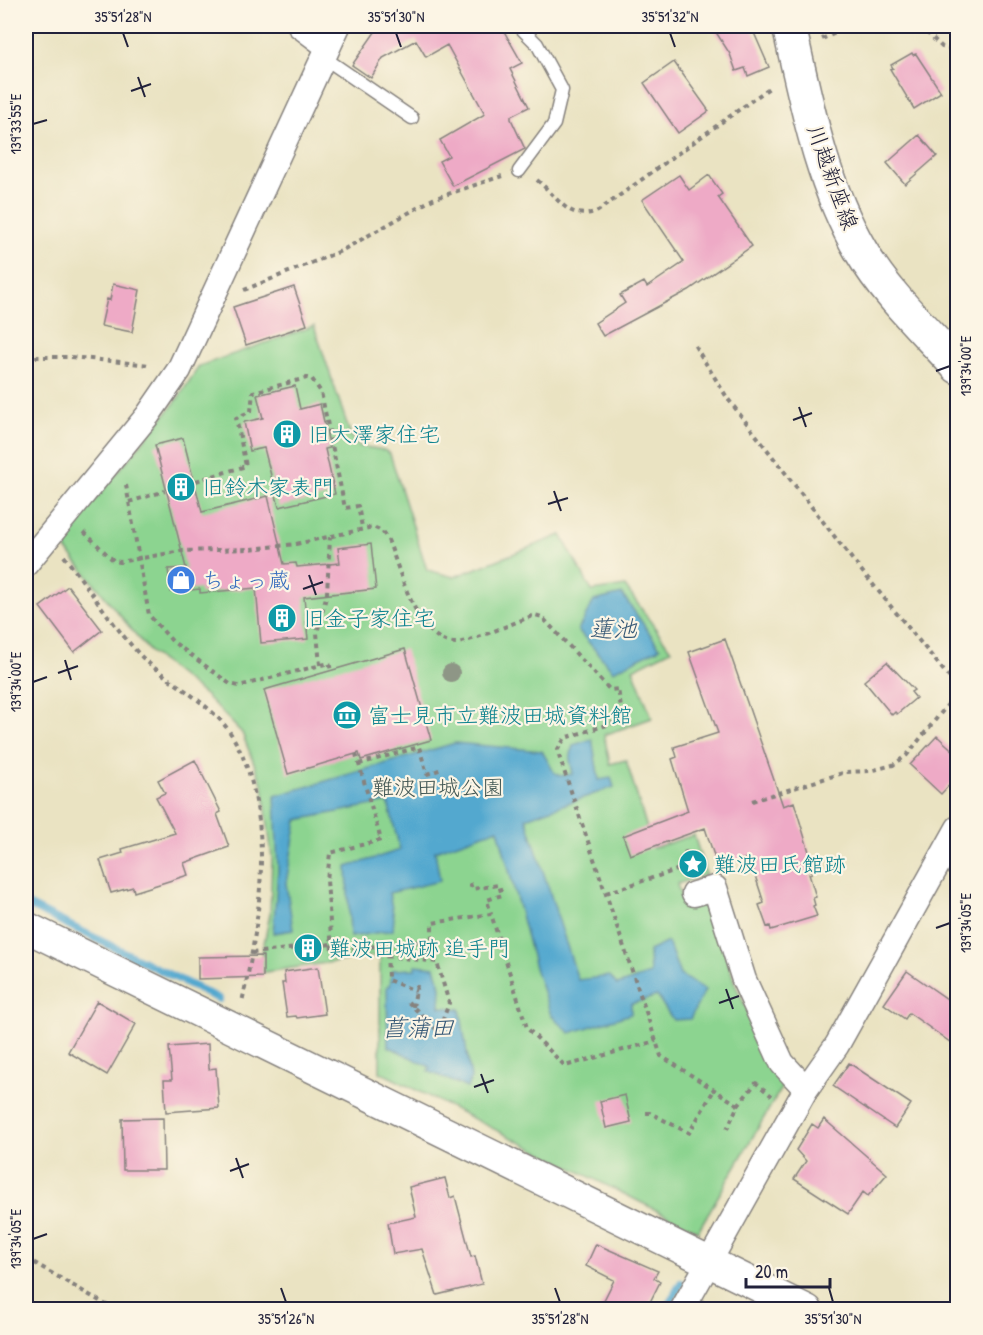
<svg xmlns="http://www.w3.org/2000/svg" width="983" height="1335" font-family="'Patrick Hand','Klee One',sans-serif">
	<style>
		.park { fill: #8cd490; stroke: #577b66; stroke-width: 1.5 }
		.water { fill: #52a8cf; stroke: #3a6585; stroke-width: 1.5 }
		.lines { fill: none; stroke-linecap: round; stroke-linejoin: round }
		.stream { stroke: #52a8cf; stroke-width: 8 }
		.building { fill: #eeaac6 }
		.service-casing { stroke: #86827e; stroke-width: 15 }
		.minor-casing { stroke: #86827e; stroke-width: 27 }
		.tertiary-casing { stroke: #86827e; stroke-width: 33 }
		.secondary-casing { stroke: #86827e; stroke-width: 36 }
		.path { stroke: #86827e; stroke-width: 4; stroke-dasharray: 4.5 4.5; stroke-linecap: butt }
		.service { stroke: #fff; stroke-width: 12 }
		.minor { stroke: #fff; stroke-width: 24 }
		.tertiary { stroke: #fff; stroke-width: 30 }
		.secondary { stroke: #fff; stroke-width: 33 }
		.tree { fill: #8e9686 }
		.ticks { fill: none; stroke: #22223b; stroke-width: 2 }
		.labels { text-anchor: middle; stroke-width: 4.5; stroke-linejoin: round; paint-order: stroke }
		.street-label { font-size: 22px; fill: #22223b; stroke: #fcf5e5 }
		.culture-label { font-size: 22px; fill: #0d838f; stroke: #fcf5e5; text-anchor: start }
		.shop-label { font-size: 22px; fill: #366cbe; stroke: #fcf5e5; text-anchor: start }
		.park-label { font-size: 22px; fill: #425754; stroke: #fcf5e5 }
		.water-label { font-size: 24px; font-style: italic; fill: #355876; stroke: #fcf5e5 }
		.neatline { fill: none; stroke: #22223b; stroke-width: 2 }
		.ticks-label { font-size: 15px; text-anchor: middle; fill: #22223b }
	</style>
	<rect width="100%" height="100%" fill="#fcf5e5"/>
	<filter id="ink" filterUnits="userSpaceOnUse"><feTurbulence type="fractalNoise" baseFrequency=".0167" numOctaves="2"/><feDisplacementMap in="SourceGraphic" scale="12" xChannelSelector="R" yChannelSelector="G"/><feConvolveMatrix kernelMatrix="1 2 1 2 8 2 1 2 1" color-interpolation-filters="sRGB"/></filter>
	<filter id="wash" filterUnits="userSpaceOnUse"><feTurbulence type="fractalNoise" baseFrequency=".008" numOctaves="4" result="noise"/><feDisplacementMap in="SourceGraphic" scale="24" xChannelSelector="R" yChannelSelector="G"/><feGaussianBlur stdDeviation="1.35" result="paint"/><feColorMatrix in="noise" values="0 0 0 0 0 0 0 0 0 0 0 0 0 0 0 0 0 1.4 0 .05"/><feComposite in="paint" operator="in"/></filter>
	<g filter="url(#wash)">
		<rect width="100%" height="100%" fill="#eae3c2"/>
		<path class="park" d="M314,326l37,110 8,10 25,4 6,4 37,116 27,7 107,-42 31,56 33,-5 46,64 -38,19 19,49 -48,17 6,29 16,-4 27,88 41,-13 12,40 -29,9 7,24 16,-4 12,5 23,75 48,101 -85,146 -318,-159v-117l-122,18 12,-59 2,-56 -9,-72 -21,-53 -36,-37 -57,-45 -83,-102 1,-15 110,-134 22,-34z"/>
		<path class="water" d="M622,594l38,54 -47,23 -35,-41 16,-29z
			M592,739l7,41 12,-2 3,9 -88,31 52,162 32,-4 7,9 33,-11 -1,-23 19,-9 12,33 25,15 -15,29 -17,1 -16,-24 -26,8v10l-61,19 -19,-18 -15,-44 -38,-142 -63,22 5,30 -51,12 5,25 -1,12 -43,7 -3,-70 53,-17 -12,-48 -91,18 -11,63 7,47 -20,3 5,-63 -3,-74 180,-53 87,8 12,21 6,4 13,-2 -3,-14 3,-15z
			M415,965l20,2 6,20 -1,20 20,2 11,69 -4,10 -39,-17 2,-4 -42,-21 -1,-60h3l2,-16 23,-1z"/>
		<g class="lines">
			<path class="stream" d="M26,904l193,95
				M666,1310l15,-27"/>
		</g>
		<g id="blocks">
			<path class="building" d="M386,26h115l21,37 -12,6 19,38 -18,9v3l14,30 -72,37 -14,-25 10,-5 -9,-16 45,-26 -38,-69 -21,12 -10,-17 -33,18 -12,20 -19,-13 23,-33z
				M712,26h39l18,41 -21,9 -3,-8 -9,3 -6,-17z
				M912,53l1,2 3,-1 25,38 -27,17 -24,-40 3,-1 -2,-3z
				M674,62l35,49 -31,22 -34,-50z
				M919,135l18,21 -32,28 -18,-21z
				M679,175l10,15 20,-15 13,19 -4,3 34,49 -63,44 -86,46 -8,-13 30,-20 -5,-8 24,-13 3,5 37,-25 -42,-62z
				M113,284l27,6 -8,42 -31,-6 6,-27 3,1z
				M294,287l13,38 -61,20 -13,-38z
				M295,386l5,23 20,-5 10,44 -5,1 10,45 -56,13 -15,-59 -14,3 -6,-29 19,-4 -6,-23z
				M183,438l19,74 66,-16 16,68 12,-1 1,4 43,-4 -2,-15 33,-4 5,45 -72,8 4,42 -47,4 -5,-55 -56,5v-4l-29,3 -3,-23 18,-1 -31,-123z
				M68,586l34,44 -28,22 -34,-45z
				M725,639l58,167 11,-4 19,63 -3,1 2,7 -3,1 7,23 -3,1 2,7 -2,1 4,10 -46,14 -1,-4 -3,1 -8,-22 5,-2 -15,-46 -31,11 -13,-40 -75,27 -7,-19 65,-25 -16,-52 5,-2 -3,-10 44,-14 -29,-81z
				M405,649l26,91 -70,20 -2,-7 -71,21 -24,-84z
				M887,662l27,28 -3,2 5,6 -19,16 -2,-2 -3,3 -28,-34z
				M937,736l20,18v23l-16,17 -31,-29z
				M195,760l26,52 -4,2 12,33 -45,16 4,12 -54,17 -1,-5 -22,6 -11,-33 23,-7 -1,-4 53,-16 -19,-36 9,-4 -7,-13z
				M263,956v21l-65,2v-22z
				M318,967l7,47 -28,4 -1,-2 -9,1 -5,-34h3l-1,-11z
				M907,971l50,35v41l-48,-34 -4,6 -21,-15z
				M97,1001l39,23 -29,51 -39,-23z
				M208,1044l1,25 7,-1 3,40 -53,4 -2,-32h8l-3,-33z
				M849,1063l62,41 -16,24 -62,-42z
				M625,1095l6,27 -25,6 -6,-27z
				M163,1118l1,52h-41l-1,-51z
				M824,1119l63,55 -19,22 -5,-4 -15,22 -54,-35 12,-18 -10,-11 16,-26 6,4z
				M445,1178l5,20 5,-2 16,61 4,-1 7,28 -45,11 -15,-46 -29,5 -5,-31 28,-6 -7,-30z
				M596,1244l62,27 -4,7 6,4 -14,28h-47l15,-30 -28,-14z"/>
		</g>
	</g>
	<g filter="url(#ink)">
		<use href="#blocks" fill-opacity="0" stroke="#86827e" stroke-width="1.5"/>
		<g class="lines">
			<g class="service-casing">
				<path id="service" d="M519,26l18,18 25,46 -8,34 -35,47
					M323,57l89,61"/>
			</g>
			<g class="minor-casing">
				<path id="minor" d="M300,26l28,21
					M26,564l122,-149 31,-45 159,-344
					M694,894l21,-6 29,92 38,83 24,26
					M682,1310l124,-221 31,-44 121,-217"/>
			</g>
			<g class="tertiary-casing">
				<path id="tertiary" d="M26,927l781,383"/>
			</g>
			<g class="secondary-casing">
				<path id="secondary" d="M789,26c17,76 32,157 72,225 25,43 64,79 97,116"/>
			</g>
			<path class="path" d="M920,26l22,21 16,4
				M822,39l29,-13
				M537,180c22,18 31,42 61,31l174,-125
				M244,290l97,-39 92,-52 69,-23
				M695,346l33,53 124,160 106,129
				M26,357h45l79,8
				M196,481l50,-15 -10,-48 15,-7 2,-19 54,-14 5,1 9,13 24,116 13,-2 4,21
				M126,485l23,130 23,26 58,43 9,2 90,-23 2,7
				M129,502l36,-11
				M84,532l30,29 6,1 61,-11 69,-2 46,-5 77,-17 9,4 6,9c12,29 29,103 68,103 12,0 64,-23 79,-28l7,2 68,73 8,-1 5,31 -58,18 -7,11 1,7 102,300 77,49 -11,24
				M64,556c24,31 52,74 78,101 28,27 73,47 92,82 43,76 26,182 8,263
				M320,665l-3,-32 10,-40 3,-56
				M356,754l25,86 -51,13 -3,27 5,71 100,-11v-17l59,-9 36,114 38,38 91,-25
				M359,764l60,-17 8,27 15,-5
				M752,801l94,-29 24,-1 23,-6 14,-10 51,-63
				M470,883l2,6 27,-4 3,10 -15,5 4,14
				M606,893l83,-27 -4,-17
				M387,945l1,35 28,11
				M317,946l14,-2
				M252,953l45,-5
				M387,956l50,6 12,41 -12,33
				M408,1002l30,29
				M413,1007l4,-22
				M738,1105l18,-22 16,13
				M646,1113h4l39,20 25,-43
				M26,1258l89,52"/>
			<use href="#service" class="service"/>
			<use href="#minor" class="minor"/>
			<use href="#tertiary" class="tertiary"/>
			<use href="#secondary" class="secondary"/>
		</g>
		<circle class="tree" cx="451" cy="673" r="9"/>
	</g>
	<path class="ticks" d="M123,33l5,14M396,33l5,14M670,33l5,14M138,77l7,20M131,91l20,-7M33,124l14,-4M936,371l14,-5M799,407l7,20M793,420l19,-7M554,491l7,20M548,504l20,-6M309,575l7,20M303,589l20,-7M65,660l6,20M58,673l20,-7M33,682l14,-5M936,928l14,-5M726,989l7,20M719,1003l20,-7M481,1074l7,19M474,1087l20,-7M236,1158l7,20M230,1171l19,-7M33,1239l14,-5M281,1288l5,14M555,1288l5,14M829,1288l4,14"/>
	<defs>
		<g id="building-disc" transform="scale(1.5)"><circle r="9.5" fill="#0f9aa8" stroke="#fcf5e5"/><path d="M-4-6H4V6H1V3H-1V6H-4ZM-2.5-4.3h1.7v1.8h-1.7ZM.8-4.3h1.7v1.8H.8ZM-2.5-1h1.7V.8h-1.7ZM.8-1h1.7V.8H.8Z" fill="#fff"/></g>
		<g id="shop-disc" transform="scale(1.5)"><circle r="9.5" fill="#3f7fe0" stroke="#fcf5e5"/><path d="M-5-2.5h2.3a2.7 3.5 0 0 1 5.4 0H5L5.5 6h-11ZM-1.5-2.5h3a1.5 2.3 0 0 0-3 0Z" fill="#fff"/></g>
		<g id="museum-disc" transform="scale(1.5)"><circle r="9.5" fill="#0f9aa8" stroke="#fcf5e5"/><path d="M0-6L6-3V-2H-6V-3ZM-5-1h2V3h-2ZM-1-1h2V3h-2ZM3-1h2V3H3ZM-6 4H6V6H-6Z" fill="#fff"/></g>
		<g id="sight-disc" transform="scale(1.5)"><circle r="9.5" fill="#0f9aa8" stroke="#fcf5e5"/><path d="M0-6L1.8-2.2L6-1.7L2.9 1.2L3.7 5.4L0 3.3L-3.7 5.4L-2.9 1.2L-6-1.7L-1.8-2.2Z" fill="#fff"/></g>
	</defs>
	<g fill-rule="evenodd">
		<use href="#building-disc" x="287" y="434"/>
		<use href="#building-disc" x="181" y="487"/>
		<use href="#shop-disc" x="181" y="580"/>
		<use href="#building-disc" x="282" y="618"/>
		<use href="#museum-disc" x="347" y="715"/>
		<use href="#sight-disc" x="693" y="864"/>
		<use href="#building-disc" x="308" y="948"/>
	</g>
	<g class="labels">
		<g class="street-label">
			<text transform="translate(833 177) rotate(70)" y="8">川越新座線</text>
		</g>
		<g class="culture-label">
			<text x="308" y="442">旧大澤家住宅</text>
			<text x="202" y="495">旧鈴木家表門</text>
			<text x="303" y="626">旧金子家住宅</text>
			<text x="368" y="723">富士見市立難波田城資料館</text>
			<text x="714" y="872">難波田氏館跡</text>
			<text x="329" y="956">難波田城跡 追手門</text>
		</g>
		<g class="shop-label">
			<text x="202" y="588">ちょっ蔵</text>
		</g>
		<g class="park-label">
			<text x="438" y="795">難波田城公園</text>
		</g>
		<g class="water-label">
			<text x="613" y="637">蓮池</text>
			<text x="418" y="1036">菖蒲田</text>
		</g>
	</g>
	<rect width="983" height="1335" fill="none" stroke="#fcf5e5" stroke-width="66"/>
	<path d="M746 1278v9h84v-9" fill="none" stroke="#22223b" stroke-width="3"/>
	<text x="755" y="1278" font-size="18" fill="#22223b" stroke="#fcf5e5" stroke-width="4.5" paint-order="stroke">20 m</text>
	<rect x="33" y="33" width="917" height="1269" class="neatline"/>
	<g class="ticks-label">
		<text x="123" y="22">35°51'28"N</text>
		<text x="396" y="22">35°51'30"N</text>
		<text x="670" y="22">35°51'32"N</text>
		<text transform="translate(16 124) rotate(-90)" y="5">139°33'55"E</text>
		<text transform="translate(966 366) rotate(-90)" y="5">139°34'00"E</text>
		<text transform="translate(16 682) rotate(-90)" y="5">139°34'00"E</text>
		<text transform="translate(966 923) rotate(-90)" y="5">139°34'05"E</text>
		<text transform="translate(16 1239) rotate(-90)" y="5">139°34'05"E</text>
		<text x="286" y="1324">35°51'26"N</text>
		<text x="560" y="1324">35°51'28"N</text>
		<text x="833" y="1324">35°51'30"N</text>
	</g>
</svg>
